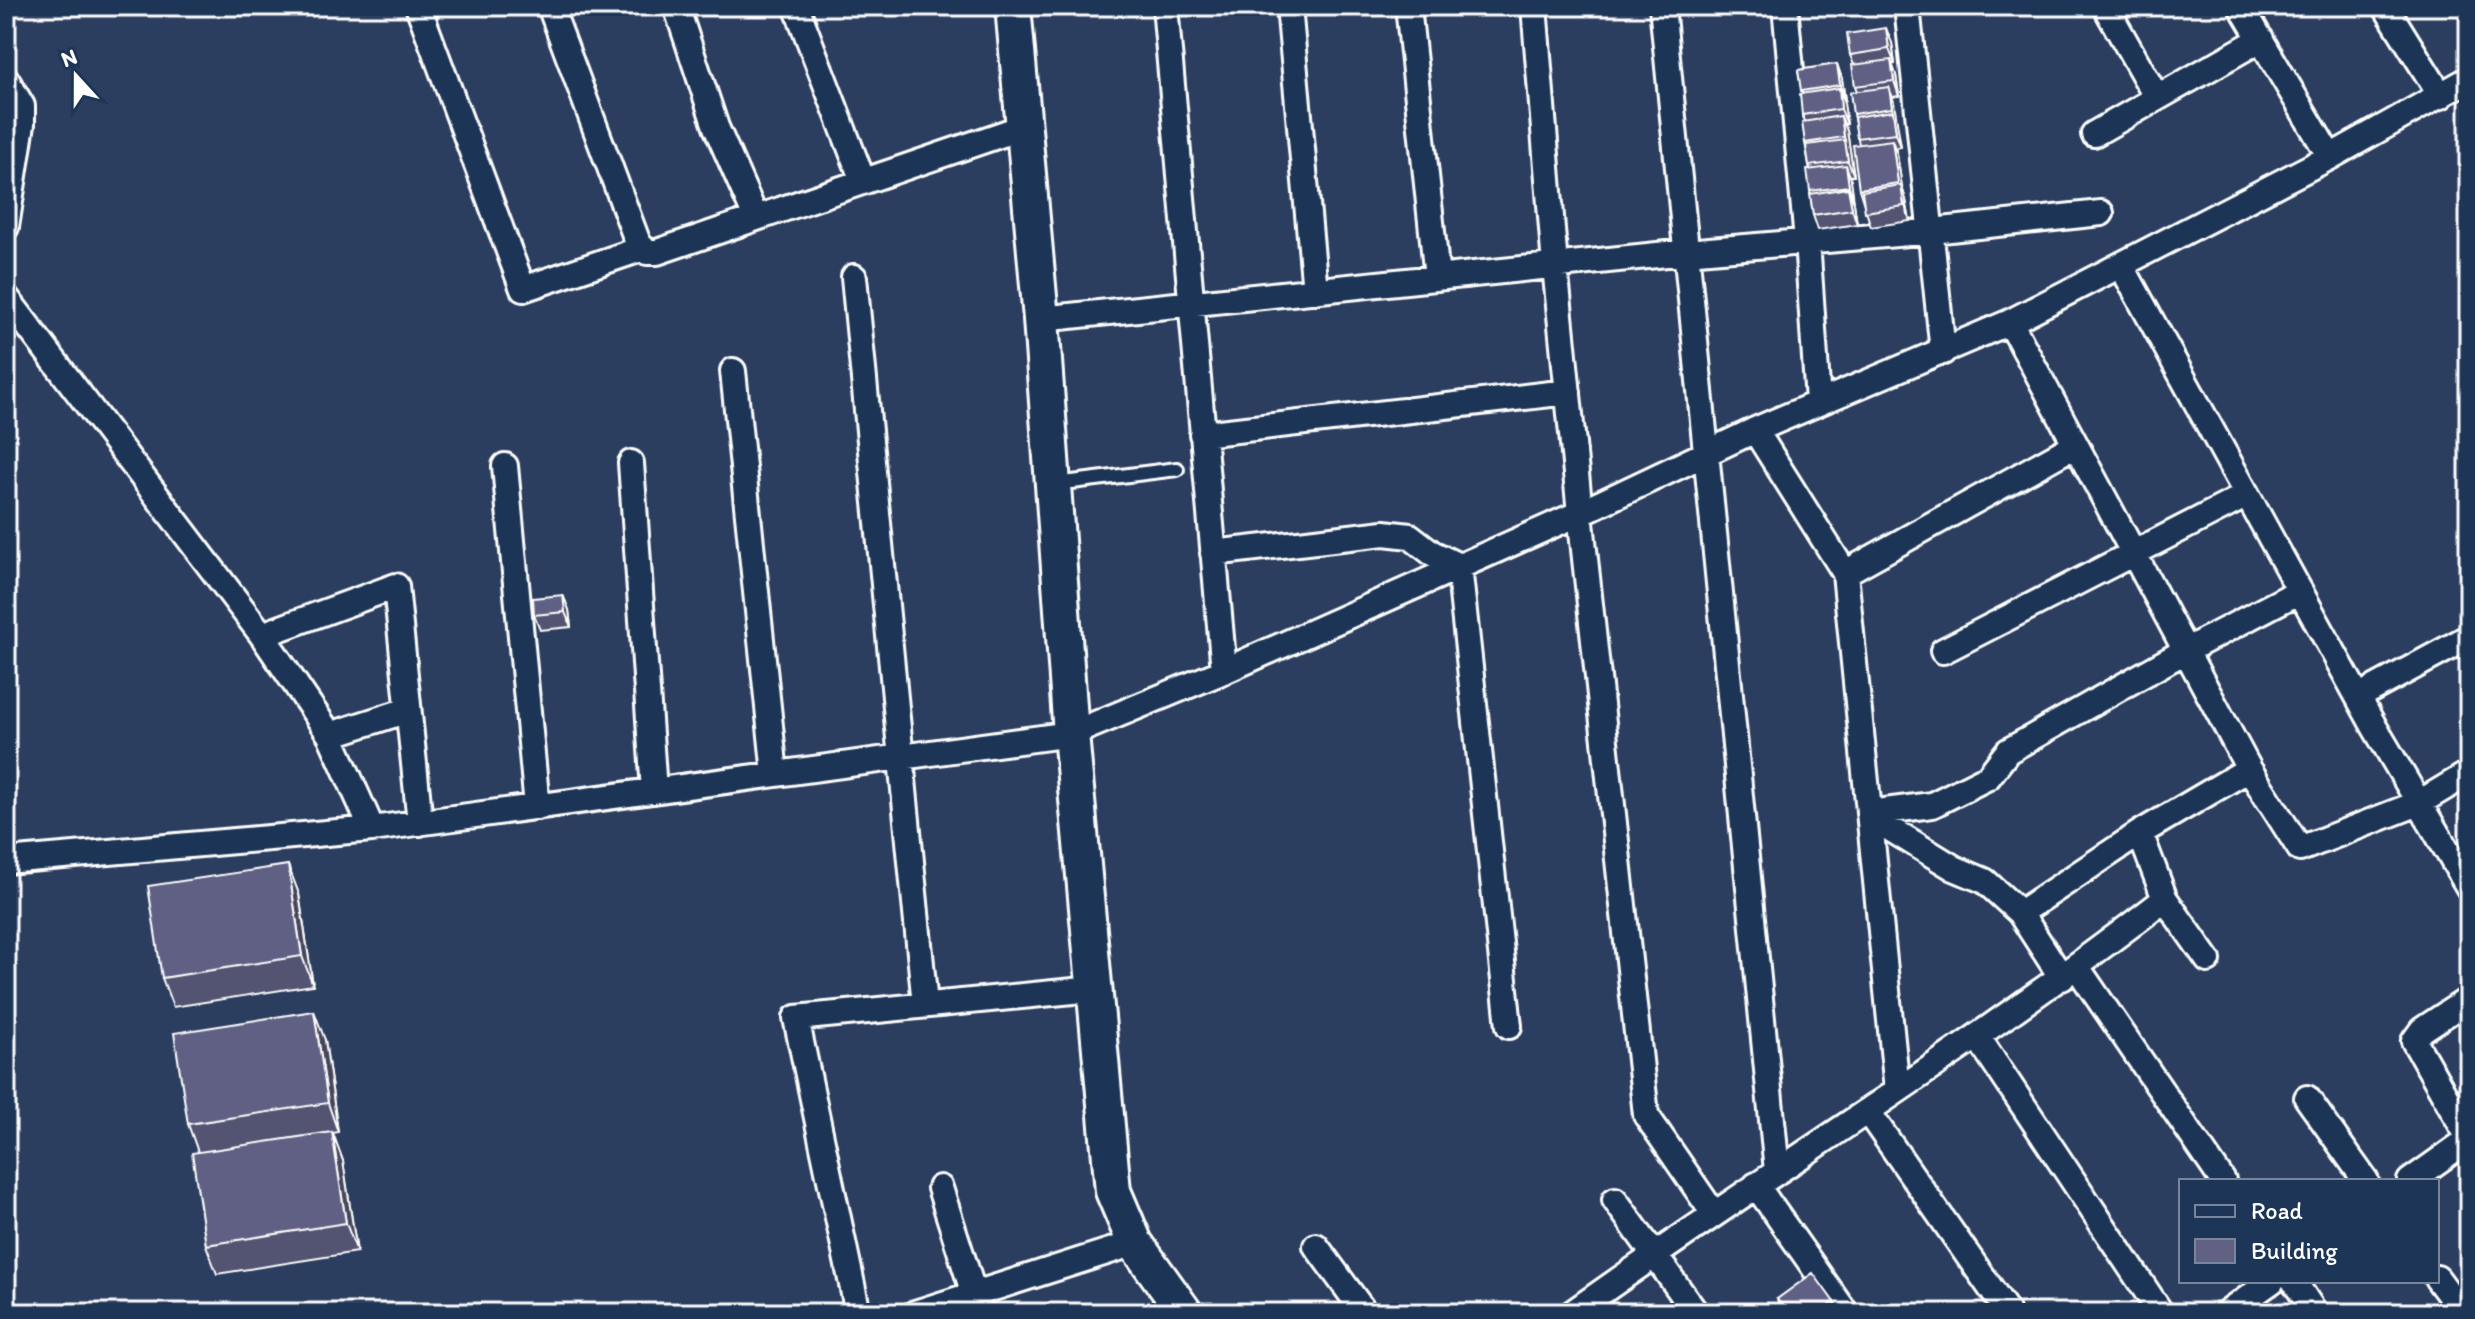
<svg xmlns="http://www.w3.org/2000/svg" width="2475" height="1319" font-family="Itim,sans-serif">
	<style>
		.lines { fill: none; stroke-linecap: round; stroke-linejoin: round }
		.service-casing { stroke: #fff; stroke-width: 18 }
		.minor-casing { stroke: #fff; stroke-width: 30 }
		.secondary-casing { stroke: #fff; stroke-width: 40 }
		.service { stroke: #1d3557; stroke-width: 12 }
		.minor { stroke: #1d3557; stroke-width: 24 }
		.secondary { stroke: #1d3557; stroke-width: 34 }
		.wall { fill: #535372; stroke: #fff; stroke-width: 2 }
		.shaded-wall { fill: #44445c; stroke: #fff; stroke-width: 2 }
		.building { fill: #616184; stroke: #fff; stroke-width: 2 }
	</style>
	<rect width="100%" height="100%" fill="#2b3e60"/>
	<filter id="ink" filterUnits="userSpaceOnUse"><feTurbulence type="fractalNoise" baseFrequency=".0125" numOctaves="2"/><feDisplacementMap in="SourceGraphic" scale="16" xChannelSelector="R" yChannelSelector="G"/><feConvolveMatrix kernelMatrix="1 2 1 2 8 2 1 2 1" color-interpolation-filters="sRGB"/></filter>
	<g filter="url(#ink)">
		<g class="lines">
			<g class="service-casing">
				<path id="service" d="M1056,484l121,-15"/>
			</g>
			<g class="minor-casing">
				<path id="minor" d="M418,6l105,283 118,-40
					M550,6l88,237 9,9h10l366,-125
					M676,6l40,121 40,91
					M796,6l67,175
					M1165,6l59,665
					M1289,6l26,285
					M1408,6l29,272
					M1534,6l21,260 25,247 66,602 68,99
					M1662,6l115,1165
					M1785,6l22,235 11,161
					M1907,6l36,346
					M2105,6l52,92
					M2241,6l89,151
					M2385,6l56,90
					M6,79l16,27v18l-16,103
					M2094,134l167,-95
					M2121,265l254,463 94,160
					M854,277l71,728
					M6,297l256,338 68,100 42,94
					M1041,319l645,-67 246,-21 169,-18
					M733,371l42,403
					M1755,430l90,143 52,517
					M1202,434l366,-42
					M631,463l23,328
					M505,466l32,341
					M1213,553l171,-20 26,3 22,17 27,13 50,460
					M1845,573l230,-128
					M262,635l134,-49 24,237
					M1943,651l304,-156
					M2358,697l111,-60
					M330,735l78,-25
					M2249,769l51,80 119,-46 50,-30
					M1885,812l4,16 65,40 31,13 35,32 42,65
					M1869,813l63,-8 56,-28 20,-26 177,-100 115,-60
					M6,861l366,-32 699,-95 153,-63 356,-158 175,-83 255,-108 320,-165 139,-78
					M2165,899l43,61
					M2020,913l120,-80
					M2077,967l146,214
					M2469,999l-47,31 -8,11 55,97
					M1977,1036l184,277
					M2307,1098l59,83
					M1868,1112l140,201
					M2410,1181l59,-42
					M1756,1185l90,128
					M940,1188l40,125
					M1615,1200l81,113
					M1316,1246l49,67
					M2437,1278l26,35
					M2294,1281l21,32
					M858,1313l-62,-295 298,-29
					M915,1313l220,-70
					M1572,1313c196,-140 402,-266 593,-414l-25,-66 109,-64 -239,-447
					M2227,1313l45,-32"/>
			</g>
			<g class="secondary-casing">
				<path id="secondary" d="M1013,6l28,313 30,415 42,457 22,52 50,70"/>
			</g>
			<use href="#service" class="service"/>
			<use href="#minor" class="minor"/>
			<use href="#secondary" class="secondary"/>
		</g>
		<path class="wall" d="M1892,43l3,21h-3l4,11 3,21 -7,1 9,50 -6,1 2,6 5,33 4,13 4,21 -39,6 -12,-38v-45l-6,-30 4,-23 -2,-5 -1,-21 -4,-10z
			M1837,64l5,15 3,21 -2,1 4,23h-3l3,7 7,45h-4l7,48 -39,6 -5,-15 -3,-24v-21l-5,-27v-22l-3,-6v-22l-4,-23z
			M563,595l6,15 2,17 -31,3 -6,-15z
			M299,894l14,91 -140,22 -11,-29z
			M325,1040l13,92 -5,1 10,28 14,91 -140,22 -11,-29 -8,-93 -10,-28z
			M1777,1299l57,3 4,11h-56z"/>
		<path class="shaded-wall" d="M1886,28l6,15 3,21 -6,-15z
			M1891,60l5,15 3,21 -5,-15z
			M1837,64l5,15 3,21 -5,-15z
			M1889,87l5,15 7,45 -5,-14z
			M1839,88l5,15 3,21 -6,-15z
			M1841,116l6,15 7,45 -6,-15z
			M1892,140l5,14 5,33 4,13 4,21 -12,-38z
			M1846,165l5,14 3,22 -5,-15z
			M1848,188l6,15 3,21 -5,-15z
			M563,595l6,15 2,17 -6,-15z
			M288,865l11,29 14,91 -11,-29z
			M314,1011l11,29 13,92 -10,-29z
			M332,1132l11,29 14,91 -11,-29z
			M1834,1302l4,11h-20z"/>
		<path class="building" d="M1886,28l3,21 -39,6 -3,-21z
			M1891,60l3,21 -39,5 -3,-21z
			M1837,64l3,21 -39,6 -3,-21z
			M1889,87l3,21 -39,6 -3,-22z
			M1839,88l2,21 -39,6 -2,-21z
			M1893,111l3,22 -39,5 -3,-21z
			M1841,116l3,21 -39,6 -3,-21z
			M1845,140l3,21 -39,5 -3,-21z
			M1892,140l6,43 -39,6 -6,-44z
			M1846,165l3,21 -39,5 -3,-21z
			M1901,185l3,21 -39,6 -3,-21z
			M1848,188l4,21 -39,6 -3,-21z
			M563,595l2,17 -31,3 -1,-17z
			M288,865l14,91 -140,22 -14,-92z
			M314,1011l14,92 -140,21 -14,-91z
			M332,1132l14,91 -140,22 -14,-92z
			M1813,1273l21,29 -16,11h-31l-10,-14z"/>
	</g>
	<rect width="2475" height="1319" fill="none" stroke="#1d3557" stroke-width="32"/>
	<rect x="16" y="16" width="2443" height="1287" fill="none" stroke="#fff" stroke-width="3" filter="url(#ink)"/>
	<rect x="2179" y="1179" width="260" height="104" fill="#1d3557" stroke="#77869a" stroke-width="2"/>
	<rect x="2195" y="1205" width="40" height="12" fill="#1d3557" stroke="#77869a" stroke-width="2"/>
	<text x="2251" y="1219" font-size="24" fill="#ffffff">Road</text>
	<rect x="2195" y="1239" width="40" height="24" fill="#616184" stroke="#77869a" stroke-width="2"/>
	<text x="2251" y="1259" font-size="24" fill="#ffffff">Building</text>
	<g transform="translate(76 76) rotate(339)" stroke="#1d3557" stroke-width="6" paint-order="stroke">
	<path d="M0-6L14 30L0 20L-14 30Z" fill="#ffffff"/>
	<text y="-12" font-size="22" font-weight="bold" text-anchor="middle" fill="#ffffff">N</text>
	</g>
</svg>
